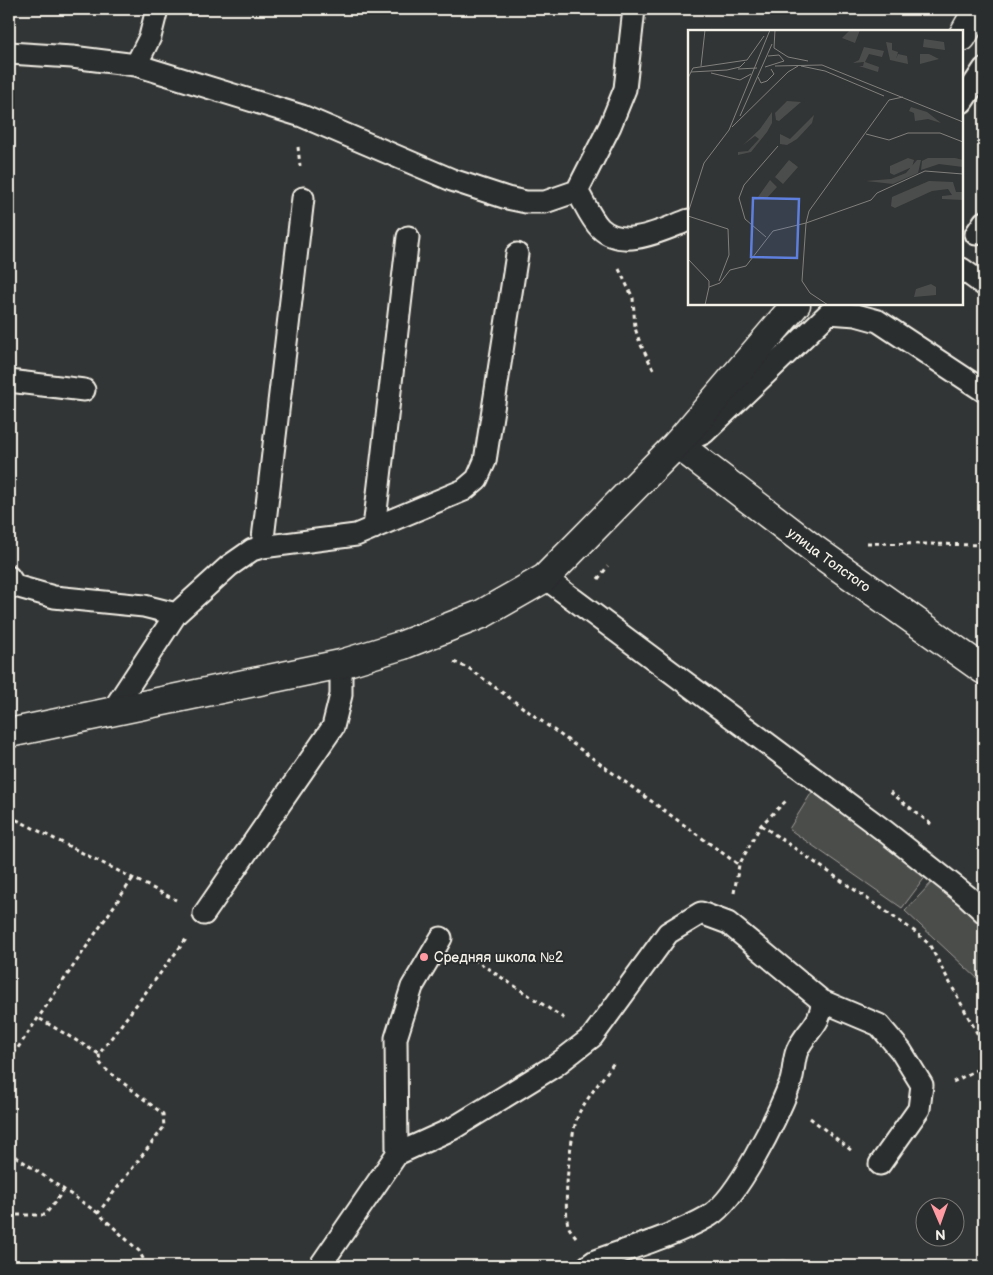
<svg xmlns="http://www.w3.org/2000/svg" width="993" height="1275" font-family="'Balsamiq Sans',sans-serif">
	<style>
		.green { fill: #4b4d4c; stroke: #a09f9a }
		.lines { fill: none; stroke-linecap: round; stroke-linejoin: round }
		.service-casing { stroke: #f4f1e8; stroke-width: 25 }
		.minor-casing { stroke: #f4f1e8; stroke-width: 31 }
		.secondary-casing { stroke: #f4f1e8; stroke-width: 31 }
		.path { stroke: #f4f1e8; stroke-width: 3; stroke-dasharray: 4 4; stroke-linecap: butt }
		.service { stroke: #2a2d2e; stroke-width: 21 }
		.minor { stroke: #2a2d2e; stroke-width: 28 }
		.secondary { stroke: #2a2d2e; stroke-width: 28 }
		.poi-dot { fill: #ff9aa2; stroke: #2a2d2e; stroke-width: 2 }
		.labels { text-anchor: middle; stroke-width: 4; stroke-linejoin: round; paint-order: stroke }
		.street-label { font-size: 14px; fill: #f4f1e8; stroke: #2a2d2e }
		.poi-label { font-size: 14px; fill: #f4f1e8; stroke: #2a2d2e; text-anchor: start }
		.inset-road { fill: none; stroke: #80807d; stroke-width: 1 }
		.view { fill: #5e7fdd; fill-opacity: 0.15; stroke: #5e7fdd; stroke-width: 2.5 }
		.inset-edge { fill: none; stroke: #f4f1e8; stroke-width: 2.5 }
	</style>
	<rect width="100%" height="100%" fill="#323535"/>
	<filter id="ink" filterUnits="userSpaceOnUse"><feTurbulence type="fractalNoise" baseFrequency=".02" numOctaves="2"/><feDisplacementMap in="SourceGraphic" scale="10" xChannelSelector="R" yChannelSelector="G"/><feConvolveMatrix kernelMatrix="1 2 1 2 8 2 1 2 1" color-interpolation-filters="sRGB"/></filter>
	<g filter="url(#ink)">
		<path class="green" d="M812,792l117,80 -27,36 -113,-79z
			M933,881l51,48v45l-5,6 -74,-69z
			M783,1260l35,6h-83z"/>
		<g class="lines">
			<g class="service-casing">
				<path id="service" d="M9,53l63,4 64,8 166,51 150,64 55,18 19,4h19l32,-11 33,-65 15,-37 9,-80
					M136,65l14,-28 7,-28
					M962,102l22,-33
					M577,191c7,11 14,28 23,37 24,23 64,1 89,-8
					M976,234l8,-12
					M962,269l22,16
					M9,381l75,9
					M682,443l22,-10 125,-120 27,2 22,6 106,70
					M374,528l34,-291
					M262,547l41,-349
					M9,577l6,9 39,11 90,9 32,8
					M545,578l341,254 81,64 17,16
					M111,713l65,-99 53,-48 23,-16 10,-3 94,-12 108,-45 13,-11 8,-18 32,-207
					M204,914l129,-187 8,-32v-31
					M822,1001l57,24 22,26 21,34 -3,24 -39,55
					M397,1154l-1,-116 16,-51 29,-49
					M320,1266l77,-112 55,-25 104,-64 36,-28 76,-104 33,-20 27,10 94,78c0,24 -17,30 -25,50 -4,10 -3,23 -7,33 -13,33 -52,115 -81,132 -35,20 -76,31 -114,45l-7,5"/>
			</g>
			<g class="minor-casing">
				<g id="minor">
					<path id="s1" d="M677,444l138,106 169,120"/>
				</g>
			</g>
			<g class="secondary-casing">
				<path id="secondary" d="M962,37l16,-28
					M9,733l332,-69 62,-19 79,-31 63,-36 132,-134 119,-140"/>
			</g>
			<path class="path" d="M298,147l2,19
				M619,269l14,29 2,30 5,15 13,26
				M867,543l117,2
				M598,579l10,-13
				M454,662l16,7 269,196
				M890,792l41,32
				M9,816l167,84
				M761,825l153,106 15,13 55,102
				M734,893l5,-28 22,-40 27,-26
				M467,955l98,64
				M40,1019l59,35
				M9,1061l124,-183
				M953,1082l31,-16
				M810,1118l42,33
				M9,1152l89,61
				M9,1215h36l19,-25
				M576,1237c-3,-4 -7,-8 -8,-12 -5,-20 2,-97 12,-114 10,-17 23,-33 35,-50
				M147,1266l-8,-15 -41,-38 66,-86 -1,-13 -59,-46 -4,-5 -1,-9 88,-116"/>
			<use href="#service" class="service"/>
			<use href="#minor" class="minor"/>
			<use href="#secondary" class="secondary"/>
		</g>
	</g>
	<circle class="poi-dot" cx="424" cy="957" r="5"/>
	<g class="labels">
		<g class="street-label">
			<text dy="5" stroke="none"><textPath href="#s1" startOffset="191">улица Толстого</textPath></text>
		</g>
		<g class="poi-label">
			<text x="434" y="962">Средняя школа №2</text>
		</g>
	</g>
	<g transform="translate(688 30)">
		<rect width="275" height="275" fill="#323535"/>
		<path d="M162,0h10l-5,13 -13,-5zM236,9l20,3 1,8 -22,-3zM198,12l6,1v7l6,2 -2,7 2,-5 9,2 1,8 -18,-4zM176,17l20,4 -2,6 -13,-3 -4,8 14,5 -1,5 -19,-6h4l1,-4 -11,1 6,-3zM232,24h9l10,5 -19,5zM99,71l14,1 -22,19 -3,-1 -1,-7zM223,77l16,5 14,11 -13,-4 -13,2 -1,-8 -5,-2zM84,82v11l-5,9 -16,20 -13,3v-3l10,-1 11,-12 -4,-3 -12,9 17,-16zM126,85l-2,8 -15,16 -10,6 -7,-1v-10l10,5zM220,128l6,2 -2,7 -18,8 -4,-2v-7zM240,128h27l8,2v7l-24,-3 -18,6 1,-9zM101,130l9,7 -15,17 -8,-7zM229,130h4l-3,13 -25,11 -27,-3 25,-2 15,-6zM82,150l7,7 -10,11 -9,-1zM241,151l24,1 3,10h7v8l-21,-1v-3l10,-1 -4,-6 -16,2 -37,17 -4,-2 1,-9zM243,254l5,3v8l-22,2 2,-8z" fill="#4b4d4c"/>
		<path class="inset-road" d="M87,0l-1,18 14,9 20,4M13,36l4,-36M87,36l47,-1 141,57M113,36l24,5 59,25M77,37l19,-6 -5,-6 -11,1M50,39l19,-1M3,42l36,-2 13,-3 5,-5M23,43l29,7 11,-6M70,47l3,6 6,-2 7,-7 -3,-5M0,48l5,-10 54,-8 17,-24M52,86l32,-72M44,97l56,-55 10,-6M178,104l23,6 19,-7h32l23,9M0,183l16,-50 25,-33 41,-100M0,186l40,13 1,26 -10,26M78,207l-21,-18 -6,-21 5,-13 34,-39M0,229l21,22v6M21,257l11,-4 10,-13 16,-4 27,-35 33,-8 3,-12 80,-111 14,-3M17,275l4,-18M140,275l-18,-12 -8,-12 4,-58 65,-23 6,-7 48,-22 38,3"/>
		<path class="view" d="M65,168l46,1 -2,59 -46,-1z"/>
		<rect width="275" height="275" class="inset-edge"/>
	</g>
	<rect width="993" height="1275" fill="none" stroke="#2a2d2e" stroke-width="30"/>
	<rect x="15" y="15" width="963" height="1245" fill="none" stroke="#f4f1e8" stroke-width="2" filter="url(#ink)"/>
	<g transform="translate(940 1222) rotate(178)"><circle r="24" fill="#2a2d2e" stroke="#7b7b78"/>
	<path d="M0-4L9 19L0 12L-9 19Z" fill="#ff9aa2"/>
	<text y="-8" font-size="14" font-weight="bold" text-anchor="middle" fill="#f4f1e8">N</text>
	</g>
</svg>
